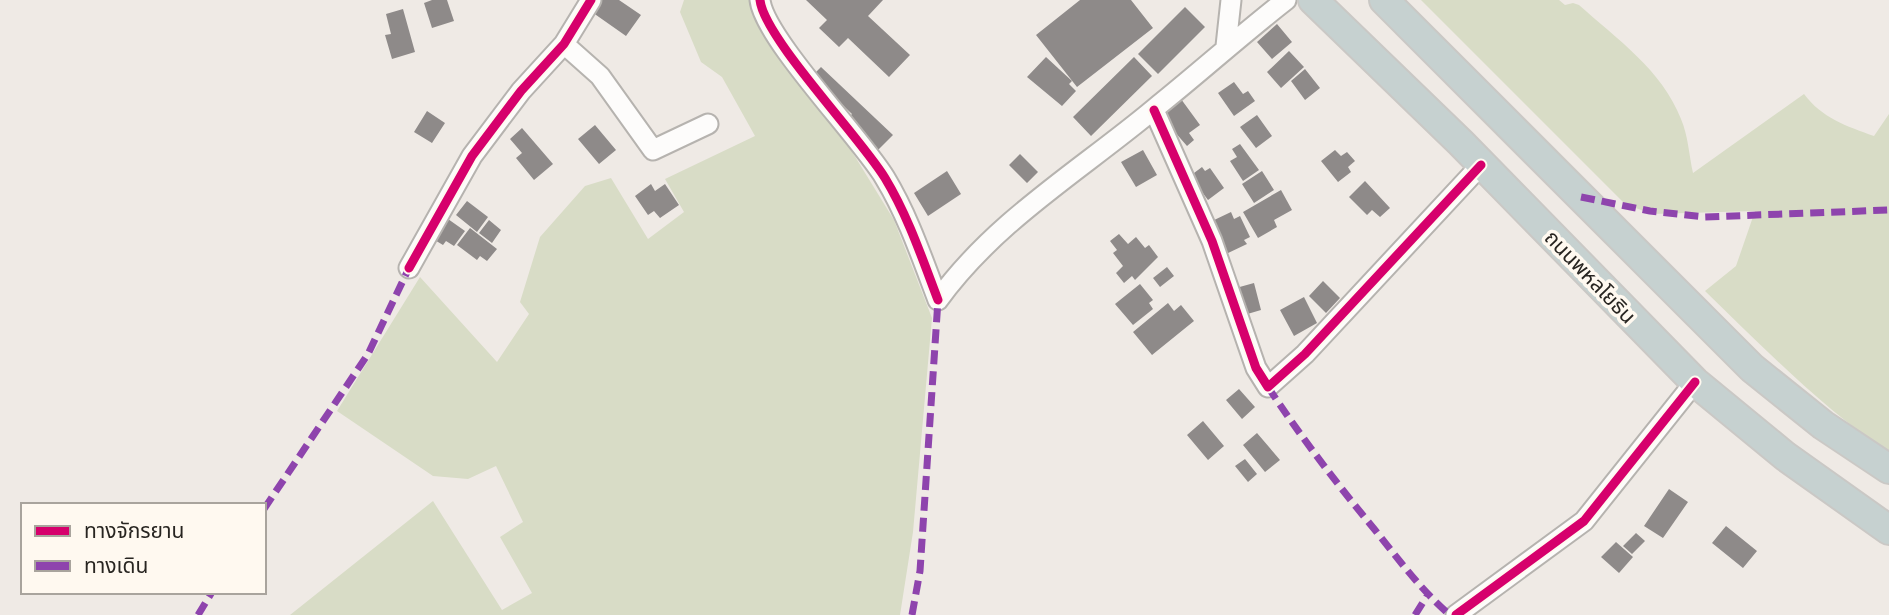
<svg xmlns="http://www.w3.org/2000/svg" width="1889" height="615" font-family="'Roboto Serif','Noto Sans Thai',serif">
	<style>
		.green { fill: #d8dcc6 }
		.building { fill: #8e8a89 }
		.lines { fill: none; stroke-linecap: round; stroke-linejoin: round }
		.minor-casing { stroke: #b6b3af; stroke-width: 23 }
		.highway-casing { stroke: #cac8c5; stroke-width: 32 }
		.minor { stroke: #fdfcfb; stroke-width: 19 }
		.highway { stroke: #c6d1d0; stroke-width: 28 }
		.quiet { stroke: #8e44ad; stroke-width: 7; stroke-dasharray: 14 7; stroke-linecap: butt }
		.cycleway-casing { stroke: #fff9f0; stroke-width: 13 }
		.cycleway { stroke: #d6006c; stroke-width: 9 }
		.labels { text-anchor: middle; stroke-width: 7; stroke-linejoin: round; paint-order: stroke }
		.street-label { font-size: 21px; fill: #282521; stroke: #fff9f0 }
	</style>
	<rect width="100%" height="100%" fill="#efeae5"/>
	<path class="green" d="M684,0h69v11l23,43 59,70 59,96 38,98 -19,214 -13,83h-610l143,-114 69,109 30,-17 -32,-56 23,-15 -27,-56 -28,13 -35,-3 -96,-65 83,-134 77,85 32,-48 -9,-12 20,-65 45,-51 26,-8 37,61 36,-27 -19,-33 90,-43 -33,-59 -21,-15 -21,-50z
		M1421,0h138l6,5 8,-2 6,2c38,34 83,65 102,114 7,16 8,36 12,54l111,-79c18,24 42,32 70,42l15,-22v339c-68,-46 -125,-105 -184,-162l31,-25 19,-55 -103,3 -27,-10z"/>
	<path class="building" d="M432,0h15l7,21 -22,7 -8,-25z
		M596,0h23l22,15 -15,21 -37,-26z
		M806,0h77l-15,16 42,39 -21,22 -41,-39 -9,9 -20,-19 8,-8z
		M1080,0h51l22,28 -76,59 -41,-52z
		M1185,7l20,20 -47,47 -20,-20z
		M403,9l12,43 -23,7 -7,-24 6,-1 -5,-20z
		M1277,24l15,18 -20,17 -15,-17z
		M1289,51l15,16 -23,21 -14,-16z
		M1046,57l26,24 -3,3 7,7 -14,15 -35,-29z
		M1134,57l18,19 -61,60 -18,-19z
		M821,67l72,68 -16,16 -31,-31 6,-6 -40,-38z
		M1305,69l15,19 -15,12 -14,-19z
		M1234,82l9,12 5,-3 7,10 -21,15 -16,-23z
		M1181,99l19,26 -11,8 5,7 -7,6 -27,-31z
		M427,111l18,12 -13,20 -18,-11z
		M1257,115l15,21 -16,12 -16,-21z
		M595,125l21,25 -17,14 -21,-25z
		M522,128l31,36 -19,16 -18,-22 6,-5 -12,-14z
		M1240,144l19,26 -16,11 -13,-20 7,-4 -5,-8z
		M1143,150l14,25 -21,12 -15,-25z
		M1335,150l6,6 6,-4 8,9 -7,6 3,5 -13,10 -17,-21z
		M1020,154l18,18 -11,11 -18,-18z
		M1202,167l3,4 5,-3 14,20 -16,12 -18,-24z
		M947,171l14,23 -33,22 -14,-23z
		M1262,171l12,19 -20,13 -12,-19z
		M1365,181l25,27 -10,9 -8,-7 -5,5 -18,-18z
		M651,184l4,7 10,-7 14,21 -19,13 -6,-7 -6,4 -13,-19z
		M1281,190l11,20 -18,10 3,7 -19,11 -15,-26z
		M467,201l21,16 -11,15 -21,-17z
		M1231,212l3,7 6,-3 10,21 -6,3 3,4 -21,10 -16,-32z
		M448,219l17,12 -11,15 -8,-5 -3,4 -10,-6z
		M489,220l12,10 -9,13 -13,-10z
		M470,228l27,21 -10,12 -7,-5 -3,4 -20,-15z
		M1119,234l9,10 8,-7 9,11 4,-3 9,12 -23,23 -3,-4 -8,7 -8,-10 7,-7 -10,-13 4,-3 -7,-9z
		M1167,267l7,9 -14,11 -7,-9z
		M1323,281l17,17 -14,15 -17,-17z
		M1254,283l7,27 -17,5 -8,-27z
		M1140,284l13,16 -4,3 4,6 -20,16 -18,-21z
		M1304,297l13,26 -23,13 -14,-26z
		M1168,303l6,8 7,-6 13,16 -42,34 -19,-23z
		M1239,389l16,18 -13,12 -16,-19z
		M1203,421l21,25 -16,14 -21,-25z
		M1257,433l23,27 -15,12 -22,-27z
		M1245,459l12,15 -9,8 -13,-16z
		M1669,489l19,13 -25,36 -19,-12z
		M1726,526l31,25 -14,17 -31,-25z
		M1636,533l9,8 -13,13 -9,-8z
		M1616,542l17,15 -14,16 -18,-16z"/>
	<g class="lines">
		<g class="minor-casing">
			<path id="minor" d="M760,0c4,38 101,138 125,178 23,38 37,80 53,122
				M564,44l36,32 53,74 55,-26
				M1226,46l5,-46
				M1154,110l58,131 44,127 12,19 37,-33 176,-189
				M409,268l63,-112 49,-65 43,-47 27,-44
				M938,300c57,-79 143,-130 216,-191 45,-36 87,-74 132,-109
				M1456,615l128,-94 111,-139"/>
		</g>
		<g class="highway-casing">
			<path id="highway" d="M1313,0l148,143 234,239 90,74 104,74
				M1384,0l368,368 71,57 66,44"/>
		</g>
		<use href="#minor" class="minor"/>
		<use href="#highway" class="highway"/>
		<path class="quiet" d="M1581,197l69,14 55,6 184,-7
			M1268,387c33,50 69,97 107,143 24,30 46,60 75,85
			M264,509l104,-155 41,-86
			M198,615l14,-23
			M912,615l8,-44 18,-271
			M1415,615l12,-19"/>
		<g class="cycleway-casing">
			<path id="cycleway" d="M760,0c4,38 101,138 125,178 23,38 37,80 53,122
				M1154,110l58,131 44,127 12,19 37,-33 176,-189
				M409,268l63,-112 49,-65 43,-47 27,-44
				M1456,615l128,-94 111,-139"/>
		</g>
		<use href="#cycleway" class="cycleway"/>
	</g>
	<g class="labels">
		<g class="street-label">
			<text transform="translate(1590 277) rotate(46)" y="7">ถนนพหลโยธิน</text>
		</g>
	</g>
	<rect x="21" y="503" width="245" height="91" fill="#fff9f0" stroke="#a9a49d" stroke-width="2"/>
	<rect x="35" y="526" width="35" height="10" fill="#d6006c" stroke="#a9a49d" stroke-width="2"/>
	<text x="84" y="538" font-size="21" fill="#282521">ทางจักรยาน</text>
	<rect x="35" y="561" width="35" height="10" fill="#8e44ad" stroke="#a9a49d" stroke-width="2"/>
	<text x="84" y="573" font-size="21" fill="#282521">ทางเดิน</text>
</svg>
